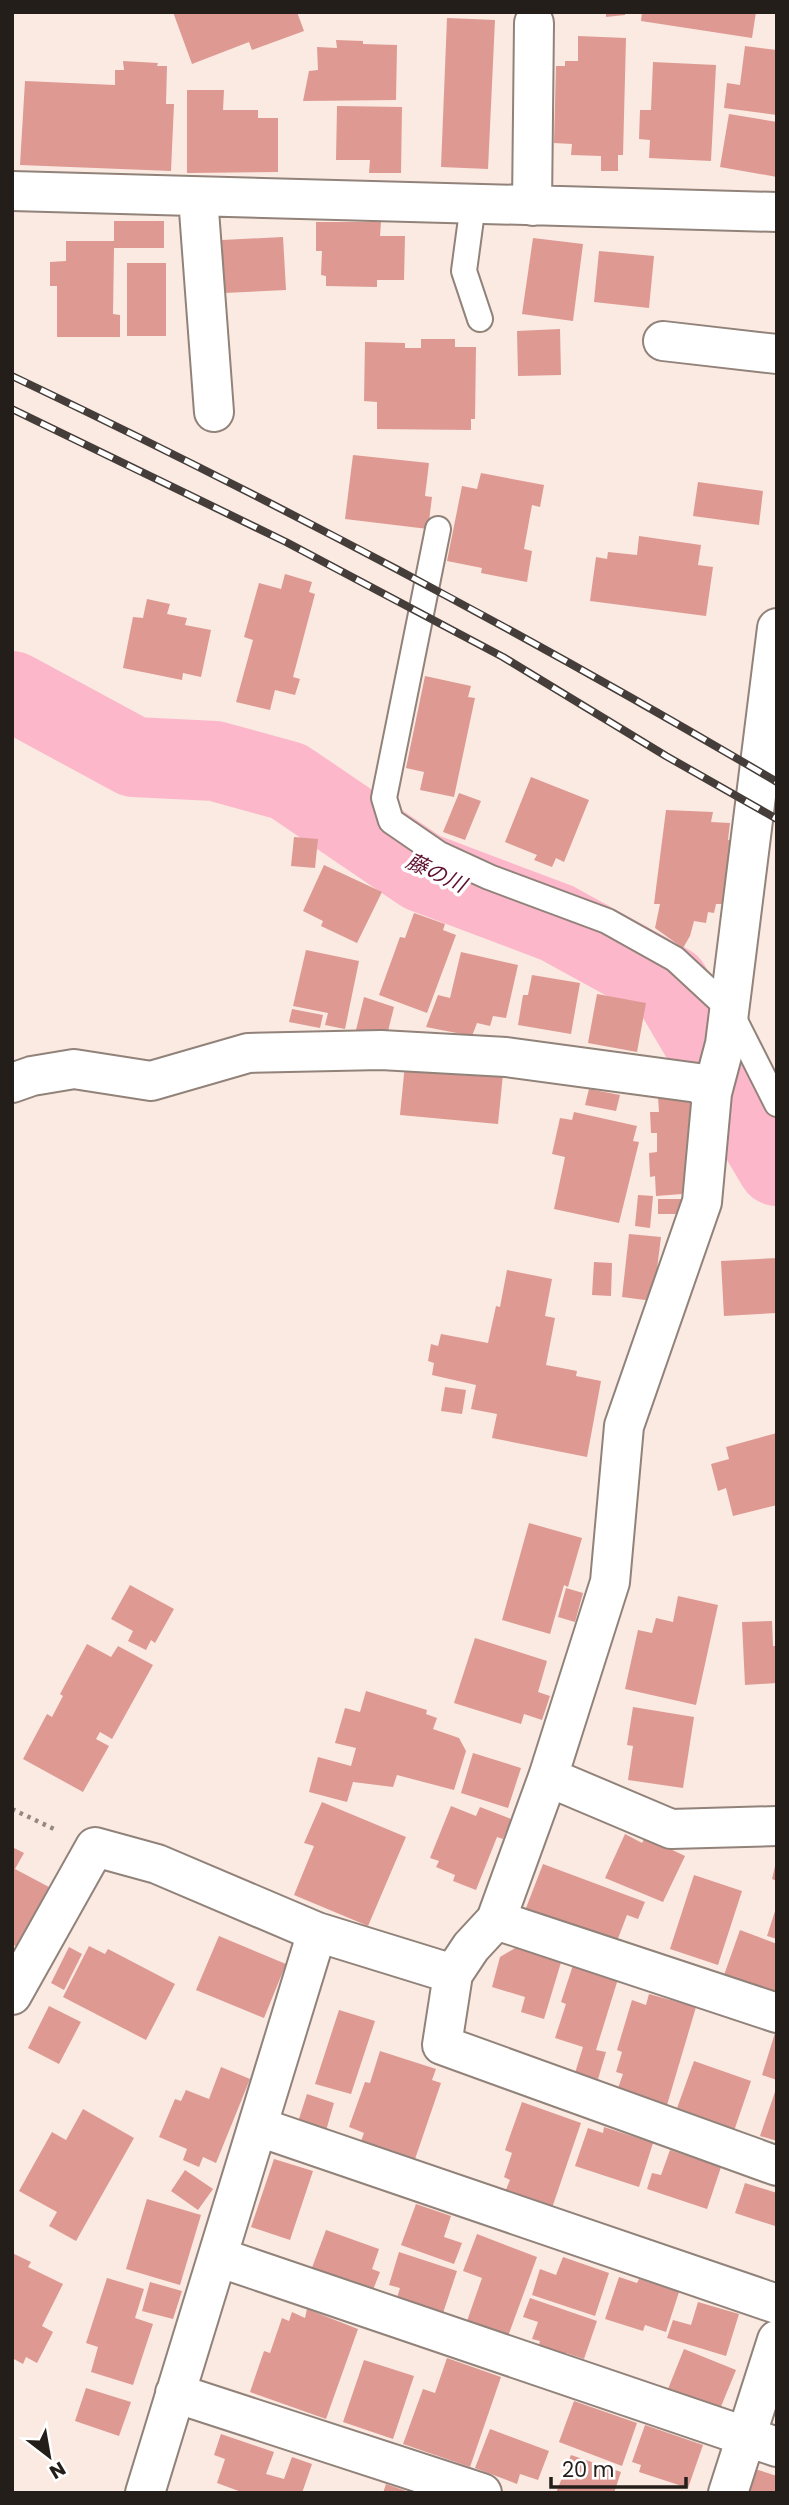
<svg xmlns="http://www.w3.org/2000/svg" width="789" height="2505" font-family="Poppins,'Noto Sans JP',sans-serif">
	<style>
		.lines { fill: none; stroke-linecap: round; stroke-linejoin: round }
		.river { stroke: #fcb7ca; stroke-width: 80 }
		.building { fill: #de9993 }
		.lane-casing { stroke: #91827a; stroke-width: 28 }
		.street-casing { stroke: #91827a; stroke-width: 42 }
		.path { stroke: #938882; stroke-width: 4.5; stroke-dasharray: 3.5 5; stroke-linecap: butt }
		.lane { stroke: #fff; stroke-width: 24 }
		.street { stroke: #fff; stroke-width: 38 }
		.rail-casing { stroke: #443d39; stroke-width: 8 }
		.rail { stroke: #fff; stroke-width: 5; stroke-dasharray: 16; stroke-linecap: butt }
		.labels { text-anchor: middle; stroke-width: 7; stroke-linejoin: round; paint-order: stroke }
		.water-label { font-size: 21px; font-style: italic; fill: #5f1031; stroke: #fff }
	</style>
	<rect width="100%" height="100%" fill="#faeae1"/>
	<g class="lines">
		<path class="river" d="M12,691l122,66 81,4 73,20 134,91 135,51 113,62 107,181"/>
	</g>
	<path class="building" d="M173,12h124l7,19 -52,19 -3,-8 -57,22z
		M606,12h19v3l-19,2z
		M642,12h114l-4,26 -111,-17z
		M447,18l48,2 -7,149 -47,-2z
		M578,36l48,2 -3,117h-5v16h-17v-15l-30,-1 1,-11 -18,-1 2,-77h9v-5h13z
		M336,40l27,1v3l34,1 -1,55 -93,1 6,-30 9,-1 -1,-23 20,1z
		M745,46l32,4v65l-53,-7 3,-25 13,2z
		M123,61l35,2 -1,3h10l-1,38h8l-3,67 -151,-6 5,-84 90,4v-15h9z
		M653,62l63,3 -5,96 -62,-3 1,-18 -11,-1 1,-29h11z
		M187,90h37l-1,20h35v8h20v54l-91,1z
		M337,106l65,1 -1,66h-32l1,-13h-34z
		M729,114l48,8v55l-57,-10z
		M114,221h50v27h-50l-1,66 7,1v22h-63v-51h-7v-24l16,-1v-20h48z
		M316,222h65l-1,14h25l-1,44h-27v7l-51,-1v-10l-5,-1 1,-24h-6z
		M283,237l3,53 -62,3 -2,-53z
		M533,238l50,6 -10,77 -51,-7z
		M599,251l55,5 -5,52 -55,-6z
		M127,263h39v73h-39z
		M560,329l1,46 -43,1 -1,-45z
		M421,339h34v8h21l-1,72h-4v11l-94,-1v-27l-13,-1 1,-59 40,1v5h16z
		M353,455l76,8 -4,33 7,1 -4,32 -83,-10z
		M481,473l63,12 -4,22 -8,-2 -8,44 8,2 -5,31 -46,-9 1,-5 -35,-7 15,-75 15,3z
		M698,482l65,9 -4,34 -66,-9z
		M639,536l62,9 -3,20 15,2 -7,49 -116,-15 6,-44 11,2 1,-7 29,3z
		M285,574l27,8 -3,10 6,2 -22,83 7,2 -5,16 -20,-5 -5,20 -34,-8 17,-62 -9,-3 15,-54 22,6z
		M147,599l23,5 -3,10 20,4 -2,7 26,5 -10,47 -18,-4 -1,7 -59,-12 10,-51 10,1z
		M425,676l46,10 -3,11 7,1 -21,99 -34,-7 4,-18 -18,-4z
		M531,777l58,23 -25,62 -8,-4 -4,9 -18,-7 3,-5 -32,-13z
		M459,793l22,8 -16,39 -22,-8z
		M666,810l47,2 -2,10 19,1 -2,17h7l-8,64h-11l-2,9 -6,-1 -2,11 -12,-2 -4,15 -7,12 -28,-20 5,-24h-6z
		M294,837l24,2 -3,29 -24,-2z
		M324,865l58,27 -25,51 -36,-17 2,-5 -20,-10z
		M414,913l31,11 -2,6 13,5 -29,78 -48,-18 21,-58 5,1z
		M306,950l53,11 -14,68 -20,-4 3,-12 -35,-7z
		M461,952l57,13 -12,53 -13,-2 -3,10 -13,-3 -5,13 -46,-9 12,-32 12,3z
		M532,975l48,8 -9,51 -53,-9 5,-30h5z
		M597,994l49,9 -9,49 -49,-9z
		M364,997l30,10 -7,28 -32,-1z
		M292,1009l31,6 -3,13 -31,-6z
		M405,1064l98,10 -5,50 -98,-9z
		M589,1089l31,6 -4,16 -31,-6z
		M692,1095l3,98 -39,3 -1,-20 -5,1 -1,-24 8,-1v-19h-6l-1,-21h9l-1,-15z
		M574,1112l63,14 -4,15 6,1 -20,81 -65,-14 11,-52 -13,-3 8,-36 12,2z
		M638,1195l15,1 -3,32 -15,-2z
		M658,1199h27v15h-27z
		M629,1234l32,3 -8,64 -31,-4z
		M777,1258v55l-53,3 -3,-55z
		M594,1262l18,1 -1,33 -19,-1z
		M507,1270l45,9 -7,37 10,2 -9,47 31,6 -1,5 25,5 -14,76 -95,-19 5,-24 -26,-5 5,-24 -44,-10 2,-12 -6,-2 3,-17 7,2 3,-12 47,9 8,-37 4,1z
		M445,1387l21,3 -4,24 -21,-3z
		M777,1433v72l-44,11 -7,-28 -8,3 -7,-27 18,-5 -3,-12z
		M529,1523l53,15 -14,49 -4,-2 -14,49 -48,-14z
		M130,1585l44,24 -19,34 -4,-3 -5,10 -18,-9 5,-10 -22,-12z
		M566,1588l17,5 -8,29 -17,-5z
		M678,1596l40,9 -22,100 -71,-16 13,-59 14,3 4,-15 17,4z
		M772,1621l1,25h4v37l-32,2 -3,-63z
		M475,1638l72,23 -9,31 12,4 -8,24 -18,-6 -3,10 -67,-21z
		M87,1644l24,13 7,-11 35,19 -41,74 -12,-7 -4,7 13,7 -26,46 -60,-33 24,-45 5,3 11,-21 -3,-2z
		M366,1691l61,19 -1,4 11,4 -4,11 26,9 7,13 -12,39 -57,-15 -4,12 -40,-5 -6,20 -38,-10 9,-35 33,9 5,-18 -21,-5 10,-35 15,4z
		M633,1707l61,10 -11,71 -55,-8 5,-34 -6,-1z
		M473,1753l48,15 -13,40 -47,-15z
		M322,1802l84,35 -38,89 -74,-31 20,-49 -10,-3z
		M451,1806l25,10 4,-9 31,12 -8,20 -6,-2 -21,53 -23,-9 2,-6 -19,-8 3,-6 -9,-3z
		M625,1834l17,9 3,-6 40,19 -22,46 -58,-24z
		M12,1847l12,6 -9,16 34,18 -32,60 -5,-3z
		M776,1862h1v19l-5,-2z
		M543,1864l102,38 -7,17 -11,-4 -10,26 -91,-33z
		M694,1875l48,16 -24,74 -48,-16z
		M776,1908h1v31l-10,-3z
		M740,1930l37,14v50l-53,-19z
		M219,1936l67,28 -22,54 -68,-28z
		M89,1946l16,8 3,-5 67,35 -29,56 -83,-43z
		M69,1947l13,7 -18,36 -13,-7z
		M517,1947l45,12 -18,60 -23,-7 4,-15 -33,-10 8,-30z
		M573,1965l45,14 -22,71 10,2 -8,27 -23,-6 8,-26 -28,-9 11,-34 -5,-2z
		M649,1994l47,13 -29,98 -50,-14 6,-17 -7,-2 6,-20 -5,-2 15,-50 14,5z
		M49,2006l32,16 -22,42 -31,-16z
		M339,2010l36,11 -24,73 -36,-10z
		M775,2033l2,1v46l-15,-5z
		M380,2051l56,18 -4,11 9,3 -27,79 -54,-18 4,-11 -15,-6 16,-45 5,1z
		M694,2061l57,20 -17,50 -58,-20z
		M221,2067l29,12 -34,84 -13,-6 -4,10 -16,-7 4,-11 -28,-12 16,-38 6,2 5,-11 23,9z
		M777,2086v55l-17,-5z
		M307,2094l27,9 -9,31 -28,-9z
		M522,2102l59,21 -29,85 -47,-16 5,-12 -6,-3 8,-24 -7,-3z
		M83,2109l51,29 -58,103 -27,-15 8,-14 -38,-21 33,-59 14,8z
		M604,2127l49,16 -14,44 -64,-21 13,-38 15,5z
		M670,2150l51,17 -14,42 -60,-20 5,-16 9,2z
		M274,2159l39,12 -23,69 -39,-13z
		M185,2170l28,19 -15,21 -27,-19z
		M745,2183l32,10 -2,33 -40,-13z
		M147,2199l54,16 -21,70 -54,-16z
		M416,2204l35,12 -7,21 18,6 -8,21 -53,-19z
		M326,2230l53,19 -7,20 8,3 -9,23 -61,-22z
		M477,2234l60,23 -30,82 -41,-15 16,-46 -19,-7z
		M399,2252l58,19 -15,45 -46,-15 4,-13 -11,-3z
		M12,2253l19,9 -3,5 35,17 -21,42 11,6 -16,31 -11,-6 -3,7 -11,-6z
		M563,2257l46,16 -14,43 -63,-21 8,-26 16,6z
		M619,2277l18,6 2,-4 40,13 -13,40 -21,-7 -2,6 -38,-12z
		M107,2278l37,11 -9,29 18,6 -20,61 -42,-13 7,-25 -12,-4z
		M150,2282l32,9 -9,28 -31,-8z
		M530,2298l67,23 -13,38 -18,-6 -1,5 -27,-9 2,-8 -8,-2 6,-17 -15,-5z
		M698,2302l41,12 -13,42 -59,-18 6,-18 18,5z
		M307,2309l51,20 -32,90 -76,-27 14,-41 6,2 12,-35 7,3 3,-9 13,6z
		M684,2349l52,21 -16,39 -52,-20z
		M447,2358l54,19 -31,90 -67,-23 20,-55 12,4z
		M364,2360l50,16 -21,63 -50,-17z
		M86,2388l45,14 -12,34 -44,-15z
		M574,2401l63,22 -15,43 -63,-24z
		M645,2425l58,20 -15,43 -49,-16 2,-7 -9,-3z
		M490,2429l59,22 -11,29 -18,-6 -3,10 -42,-16z
		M221,2434l53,18 -8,22 18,5 8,-22 20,7 -10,29h-58l-27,-10 8,-24 -11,-4z
		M571,2455l50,17 -7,21h-58z
		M755,2469l22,7v17h-30z
		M386,2484l23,8v1h-26z"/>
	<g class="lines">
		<g class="lane-casing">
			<path id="lane" d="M473,204l-9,67 16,48
				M438,529l-54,269 7,23 48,33 50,23 118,44 68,38 54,50 48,95"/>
		</g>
		<g class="street-casing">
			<path id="street" d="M12,191l765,21
				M198,197l16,215
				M532,206l2,-183
				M663,341l114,13
				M12,1083l20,-7 42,-7 77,12 97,-28 133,-3 125,7 192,26 14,10
				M548,1777l123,52 106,-3
				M496,1920l281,93
				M453,1974l-11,71 335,121
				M12,1995l83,-148 62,17 160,68 136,42 18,-27 25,-27 52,-143 62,-195 14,-156 78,-224 10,-109 13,-49 52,-416
				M259,2127l518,177
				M218,2257l559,190
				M175,2393l307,100
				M145,2493l172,-561
				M728,2493l49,-153"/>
		</g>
		<path class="path" d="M12,1809l44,21"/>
		<use href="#lane" class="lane"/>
		<use href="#street" class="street"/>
		<g class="rail-casing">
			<path id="rail" d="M12,376c261,124 516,259 765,406
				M12,409l274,133 217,115 163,99 111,63"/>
		</g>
		<use href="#rail" class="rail"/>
	</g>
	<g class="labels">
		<g class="water-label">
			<text transform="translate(436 873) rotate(25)" y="7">藤の川</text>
		</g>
	</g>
	<rect width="789" height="2505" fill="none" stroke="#241e1b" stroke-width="28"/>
	<g transform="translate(49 2456) rotate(149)" stroke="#ffffff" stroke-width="5" paint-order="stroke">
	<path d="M0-5L12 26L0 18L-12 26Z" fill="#241e1b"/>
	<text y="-10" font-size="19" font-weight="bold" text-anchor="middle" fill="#241e1b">N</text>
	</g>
	<path d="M551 2477v10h135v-10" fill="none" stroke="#241e1b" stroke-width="3.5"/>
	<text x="562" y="2477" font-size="21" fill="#241e1b" stroke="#ffffff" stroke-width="5" paint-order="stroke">20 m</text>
</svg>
